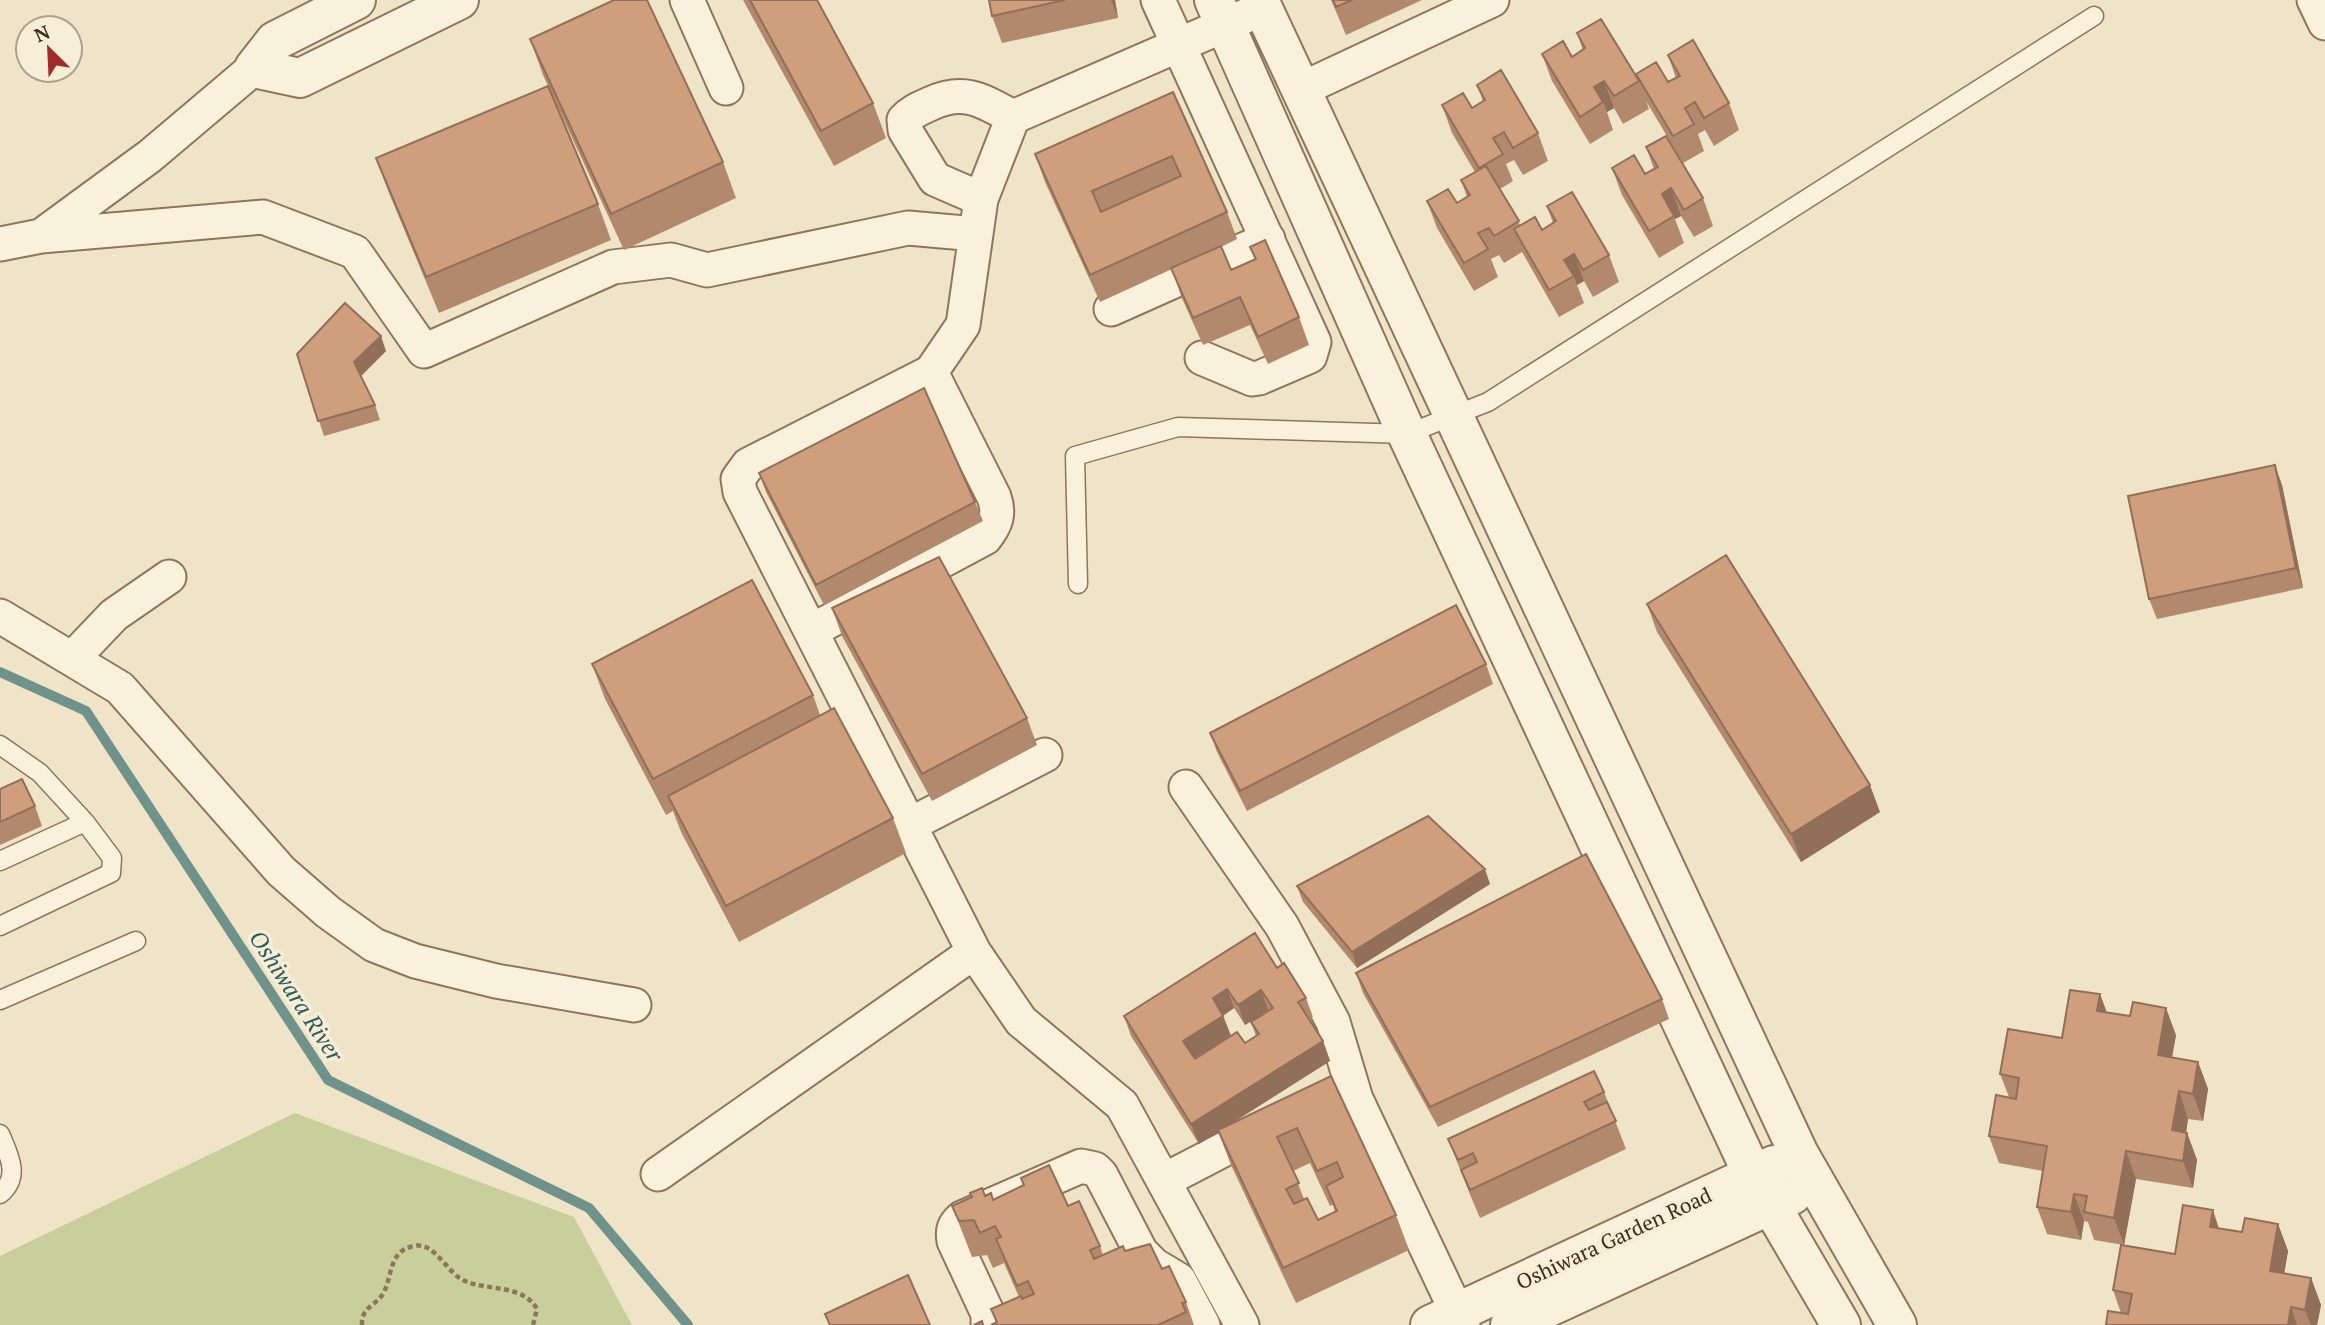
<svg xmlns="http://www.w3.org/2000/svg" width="2325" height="1325" font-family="'PT Serif',serif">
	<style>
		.green { fill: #c9cf9b }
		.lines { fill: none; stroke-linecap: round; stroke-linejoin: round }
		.stream { stroke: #6f938a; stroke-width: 10 }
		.service-casing { stroke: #8d765c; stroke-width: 21 }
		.minor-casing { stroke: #8d765c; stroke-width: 37 }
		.tertiary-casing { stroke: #8d765c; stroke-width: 42 }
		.path { stroke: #8d765c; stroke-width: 4.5; stroke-dasharray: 5 3.5; stroke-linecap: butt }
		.service { stroke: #faf1dc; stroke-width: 18 }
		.minor { stroke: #faf1dc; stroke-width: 33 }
		.tertiary { stroke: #faf1dc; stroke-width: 38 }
		.wall { fill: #b2896c; fill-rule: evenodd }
		.shaded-wall { fill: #916f58 }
		.building { fill: #cf9f7d; stroke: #916f58; stroke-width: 2; fill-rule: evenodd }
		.labels { text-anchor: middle; stroke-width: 7; stroke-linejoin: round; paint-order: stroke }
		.street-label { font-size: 21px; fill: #3d2e20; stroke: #f7eed8 }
		.water-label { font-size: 23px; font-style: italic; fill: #2f5d5a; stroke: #f7eed8 }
	</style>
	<rect width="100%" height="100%" fill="#f0e4c8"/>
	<path class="green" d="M295,1113l279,104 58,108h-632v-69z"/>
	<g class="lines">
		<path class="stream" d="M0,672l86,39 242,369 261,128 99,117"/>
		<g class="service-casing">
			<path id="service" d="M1078,584l-3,-128 103,-29 229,7 81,-32 606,-386
				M0,745l40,28 45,49 27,36 -1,15 -111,53
				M0,861l85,-39
				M0,1000l136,-59
				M0,1134c9,21 21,43 0,60"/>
		</g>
		<g class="minor-casing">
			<path id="minor" d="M687,0l39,88
				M1158,0l156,342 -4,14 -51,22 -7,1 -50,-21
				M2314,0l11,23
				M1302,89l190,-89
				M1013,117l-32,82 -18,126 -32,47 -183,93 -10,14 2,13 234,460 47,69 101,84 120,220
				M981,199l-46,-20 -30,-49 -1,-10c8,-9 17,-12 28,-17 33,-15 51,-2 81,14l237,-103
				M41,236l222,-19 92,35 69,99 189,-84 58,-7 36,10 201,-42 68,6
				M0,244l41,-8 109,-80 104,-88
				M1111,309l157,-70
				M0,616l120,72 161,183 47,41 46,33 41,16 81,20 138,24
				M811,631l174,-93c11,-14 15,-24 9,-41l-63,-125
				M73,658l41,-43 55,-38
				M1186,787l96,139 51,96 23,77 107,226
				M909,825l136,-70
				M658,1174l316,-222
				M1165,1180l100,-52
				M988,1325v-11l-34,-73c-2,-11 0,-16 8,-23l119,-52 14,3 6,6 40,77 13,13 25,15 24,45"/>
		</g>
		<g class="tertiary-casing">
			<path id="tertiary" d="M356,0l-81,41 -21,27 46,10 159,-78
				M1214,0l193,434 346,741 88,150
				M1259,0l540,1154 98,171
				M1430,1325l344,-160
				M1510,1325l282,-130"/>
		</g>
		<path class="path" d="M362,1325c-1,-19 15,-19 22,-33 9,-19 5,-41 30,-46 21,-5 33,28 51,35 23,10 58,3 72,28l-4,16"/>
		<use href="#service" class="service"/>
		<use href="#minor" class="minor"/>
		<use href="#tertiary" class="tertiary"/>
	</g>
	<path class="wall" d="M743,0h74l56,103 13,35 -52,28z
		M989,0h126l3,18 -116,25 -10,-27z
		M1331,0h91l-76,35z
		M1577,33l62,48 -3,-7 32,8 8,-4 -8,-23 61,48 10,27 -25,16 -9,-16 -7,4 6,17 -21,12 -37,-62 3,8 -26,15 -9,-16 -7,4 6,18 -23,14 -38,-63 -10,-27 30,3 11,-7z
		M530,39l193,123 13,36 -112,52 -81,-175z
		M1477,85l61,48 10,28 -25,14 -9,-15 -8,4 7,17 -13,8 20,36 22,5 11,-7 -6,-17 62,49 10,27 -26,15 -9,-16 -7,4 7,18 -25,14 -37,-65 -18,11 -5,-8 -8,4 7,18 -24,14 -37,-63 -10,-27 30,2 10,-6 -6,-17 14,-8 -23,-39 -10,-28 30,3 11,-7z
		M1173,92l54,120 10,27 -16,8 10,23 24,-10 -5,-13 49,70 10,28 -41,19 -18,-39 -47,20 -22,-49 -9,-27 -72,33 -55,-120 -10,-28z
		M1646,147l57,51 10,28 -19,11 -13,-21 -6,3 9,24 -25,15 -37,-63 -10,-27 33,6 9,-5z
		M376,158l222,46 13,36 -172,73 -50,-120z
		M386,351l-25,25 14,29 5,15 -56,16 -27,-82z
		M759,473l216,29 8,19 -159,84 -58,-113z
		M2282,485l21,103 -146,31 -8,-20z
		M1647,604l233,208 -79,50 -144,-230z
		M832,608l195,110 10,27 -105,56 -90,-165z
		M592,664l221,31 7,20 73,103 13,35 -167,89 -58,-110 -8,-21 -7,4 -61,-116z
		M1486,664l7,20 -246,127 -30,-59 -7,-19z
		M0,789l35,17 7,20 -42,19z
		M1490,884l-133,84 -54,-66 -6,-16z
		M1277,968l29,30 7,19 -4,2 14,22 7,20 -101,64 102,-49 65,139 13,35 -113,53 -65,-138 -13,-34 -19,13 -68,-108 -7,-20zM1234,1008l11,17 24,-14 -18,11 5,14 -11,7 -50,16 -1,-1 37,-22 -8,-21zM1310,1163l20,43 3,-1 2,7 -17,8 -14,-21 -11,-28z
		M1356,973l306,26 7,20 -231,108 -75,-134z
		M2100,994l7,19 69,22 -4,23 26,4 10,27 -5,32 -15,-2 -2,14h1l10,27 -4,28 -57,-9 -12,66 -30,-5 -6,-18 -4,-1 -3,19 -34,-6 -10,-27 6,-36 -44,-8 -10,-27 20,-39 -9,-23 62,-36z
		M1604,1092l22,57 -146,69 -9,-21 -23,-58z
		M985,1196l8,4 75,6 32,40 3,9 22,-4 37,18 24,33 8,23h-203l5,-2 -5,-14 28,-12 -15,-34 -11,5 -6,-13 -15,2 -20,-51 19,-9z
		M2278,1224l10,27 -4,22 27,5 10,27 -4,20h-211l15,-12 -8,-23 106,-62 23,4z"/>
	<path class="shaded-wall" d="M1111,0h4l3,18z
		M1604,81l10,27 -7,4 -4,-10 -9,-15z
		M1671,188l10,28 -6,3 -13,-25z
		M1574,254l10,27 -7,4 -3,-9 -10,-16z
		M381,336l5,15 -26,26 -6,-15z
		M2275,465l7,20 21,103 -7,-20z
		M1870,785l10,27 -79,50 -10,-28z
		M1485,869l5,15 -133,84 -5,-16z
		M1227,989l7,19 -14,10 -7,-20z
		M1261,990l7,20 -23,15 -7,-20z
		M2100,994l10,28 -13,-11z
		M2166,1008l10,27 -9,48 -9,-28z
		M1223,1016l8,20 -41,25 -7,-20z
		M1323,1041l7,20 -131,83 -8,-20z
		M2198,1062l10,27 -5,32 -10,-27z
		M2179,1091l9,28 -6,39 -10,-28z
		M2187,1133l10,27 -4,28 -10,-27z
		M2126,1151l10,28 -12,66 -10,-27z
		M2074,1194l10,27 -3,19 -10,-28z
		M2213,1210l9,28 -12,-11z
		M2278,1224l10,27 -8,48 -10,-28z
		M2311,1278l10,27 -4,20h-6l-6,-15z
		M2291,1307l6,18h-9z"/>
	<path class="building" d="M614,0h33l76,162 -112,52 -81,-175z
		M750,0h67l56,103 -52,28z
		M989,0h76l-73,16z
		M1333,0h19l-16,7z
		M1601,19l38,62 -25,15 -10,-15 -10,6 9,15 -23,15 -38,-63 21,-13 9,16 13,-9 -8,-15z
		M1693,40l36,63 -25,15 -9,-16 -10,6 9,16 -21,12 -37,-62 20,-12 12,20 12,-6 -12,-21z
		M1501,70l37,63 -25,15 -9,-16 -11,6 10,16 -24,14 -37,-63 21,-12 9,15 13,-8 -8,-15z
		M548,86l50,118 -172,73 -50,-119z
		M1173,92l54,120 -137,63 -55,-121zM1172,156l9,20 -80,36 -9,-21z
		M1666,136l37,62 -19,12 -13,-22 -9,6 12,22 -25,15 -37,-63 22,-13 11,19 13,-7 -12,-20z
		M1486,166l33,55 -25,15 -5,-8 -11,5 10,16 -24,14 -37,-62 21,-12 9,14 13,-8 -9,-15z
		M1572,192l37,63 -26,15 -9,-16 -10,6 10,16 -25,14 -35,-61 21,-12 7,13 14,-9 -9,-15z
		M1265,240l34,77 -41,20 -18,-40 -47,21 -22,-50 50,-22 10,24 25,-11 -6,-12z
		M345,303l36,33 -27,26 21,43 -57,16 -21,-67z
		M924,388l51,114 -159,83 -57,-112z
		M2275,465l21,103 -147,31 -21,-103z
		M1726,555l144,230 -79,49 -144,-230z
		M939,557l88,161 -105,56 -90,-166z
		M752,580l61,115 -160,84 -61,-115z
		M1456,605l30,59 -246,127 -30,-58z
		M834,708l59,110 -167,88 -58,-110z
		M22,779l13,27 -35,16v-33z
		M1428,816l57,53 -133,83 -55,-66z
		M1586,854l76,145 -232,108 -74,-134z
		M1255,933l22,35 7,-5 22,35 -8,4 25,39 -132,83 -67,-108zM1227,989l11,16 23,-15 12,18 -22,14 8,12 -14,9 -8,-11 -42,27 -12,-18 40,-25 -10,-18z
		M2070,990l30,4 -3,17 33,5 3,-14 33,6 -8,47 40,7 -5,32 -14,-3 -7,39 15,3 -4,28 -57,-10 -12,67 -30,-6 3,-16 -13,-2 -3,18 -34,-5 10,-61 -58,-10 7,-41 20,4 3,-21 -19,-4 8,-45 54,9z
		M1594,1071l10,21 -20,10 5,8 18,-8 9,19 -146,69 -9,-20 16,-8 -4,-9 -15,7 -10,-21z
		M1331,1076l65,139 -113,53 -65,-138zM1297,1128l20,43 20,-9 6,15 -17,9 11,25 -19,9 -11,-22 -13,6 -8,-15 13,-6 -22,-46z
		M1049,1165l19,41 11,-5 21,45 -10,4 4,9 29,-13 2,5 25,-7 12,25 7,-3 17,36 -4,1 4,9 -28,13h-167l6,-3 -6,-13 30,-13 1,3 12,-5 -6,-13 -11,5 -21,-47 5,-2 -6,-11 -15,7 -6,-13 -15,1 -7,-15 20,-9 -2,-4 12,-5 3,8 6,-3 2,7 31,-15 -3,-7z
		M2183,1205l30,5 -3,17 32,5 3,-14 33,6 -8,47 41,7 -6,32 -14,-3 -3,18h-182l2,-14 20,3 4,-20 -19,-4 8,-45 54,9z
		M908,1275l22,50h-100l-5,-11z
		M982,1321l1,4h-9z"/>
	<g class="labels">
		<g class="street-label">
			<text transform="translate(1614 1239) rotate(-25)" y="7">Oshiwara Garden Road</text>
		</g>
		<g class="water-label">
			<text transform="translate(296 996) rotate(57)" y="8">Oshiwara River</text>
		</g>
	</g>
	<g transform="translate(49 49) rotate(336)"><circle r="33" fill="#f7eed8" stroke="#ada18e" stroke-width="2"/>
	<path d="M0-5L12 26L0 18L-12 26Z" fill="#9e2a2b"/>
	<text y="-10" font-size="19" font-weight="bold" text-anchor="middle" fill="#3d2e20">N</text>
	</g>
</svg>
